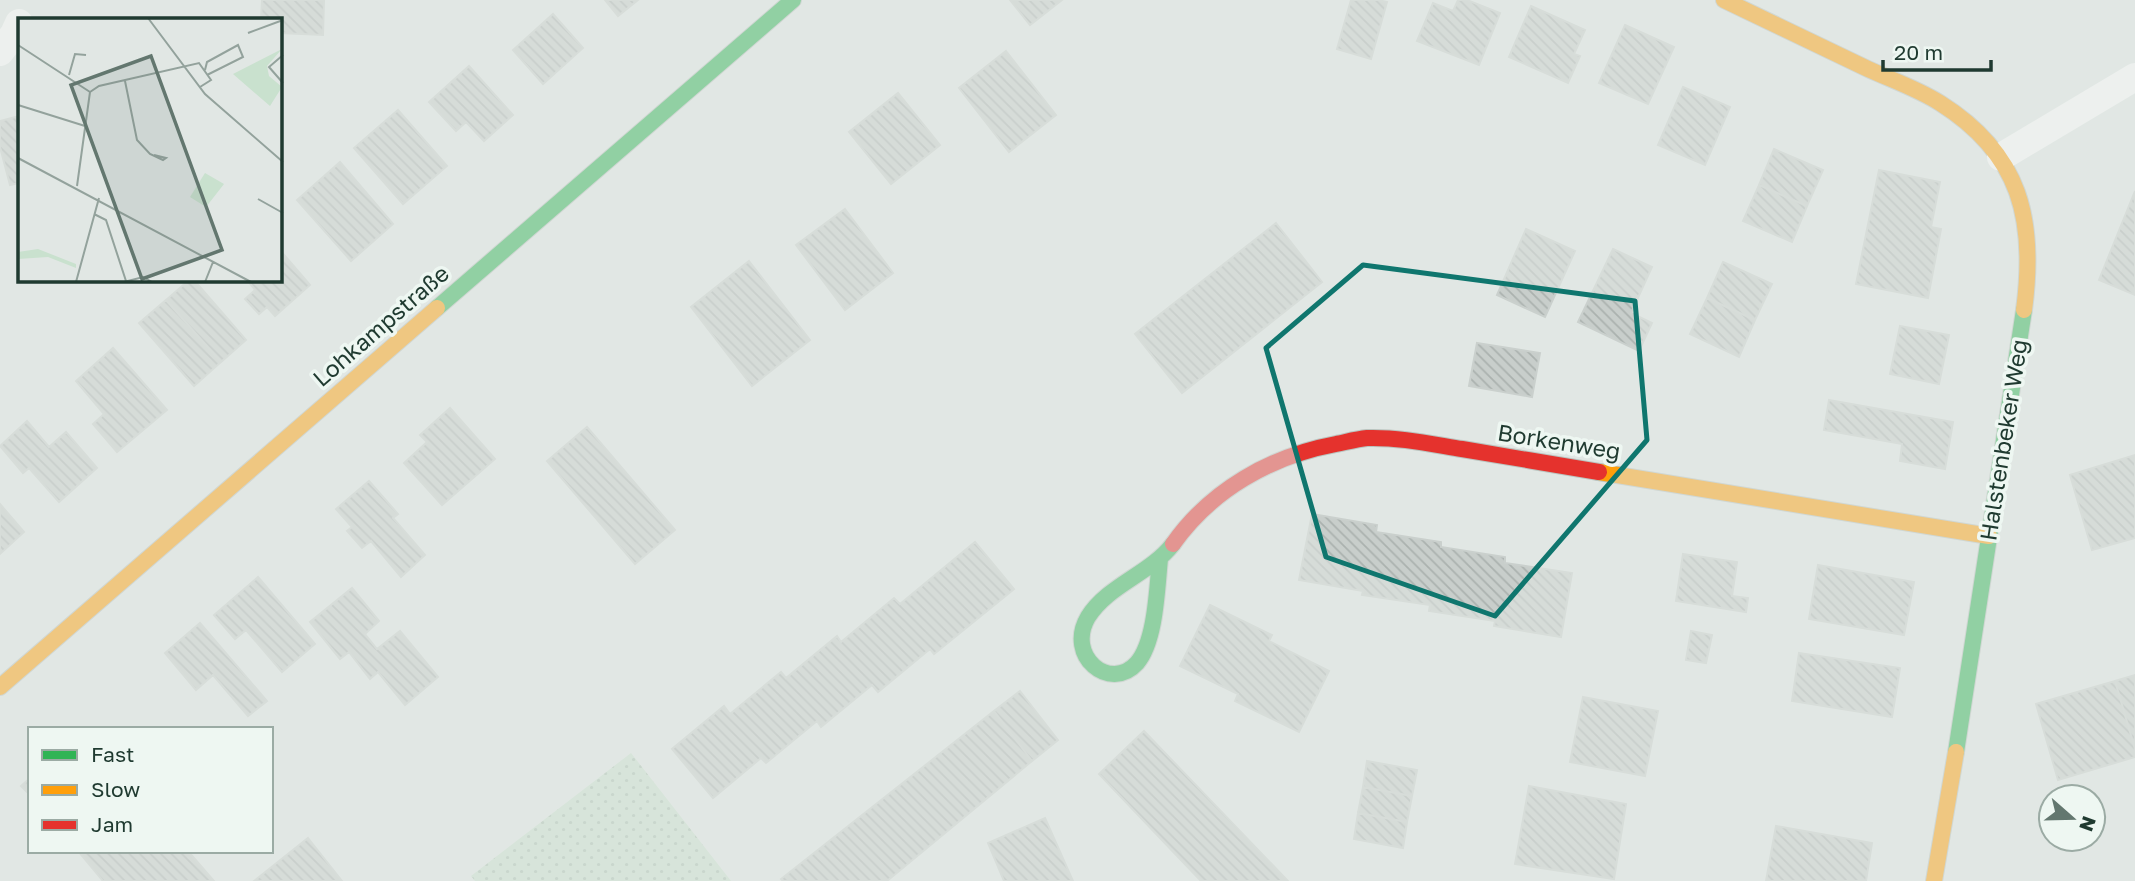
<svg xmlns="http://www.w3.org/2000/svg" width="2135" height="881" font-family="'Golos Text',sans-serif">
	<style>
		.park { fill: url(#park-dots) }
		.building { fill: url(#building-back-hatch); stroke: #cad0cd; stroke-width: 2 }
		.lines { fill: none; stroke-linecap: round; stroke-linejoin: round }
		.fast-casing { stroke: #bac4bf; stroke-width: 18 }
		.slow-casing { stroke: #bac4bf; stroke-width: 18 }
		.jam-casing { stroke: #bac4bf; stroke-width: 18 }
		.street { stroke: #fafbfb; stroke-width: 28 }
		.fast { stroke: #30b455; stroke-width: 16 }
		.slow { stroke: #ff9f0a; stroke-width: 16 }
		.jam { stroke: #e5322d; stroke-width: 16 }
		.marked { fill: none; stroke: #0f766e; stroke-width: 5; stroke-linejoin: round }
		.labels { text-anchor: middle; stroke-width: 7; stroke-linejoin: round; paint-order: stroke }
		.street-label { font-size: 23px; fill: #1f3a30; stroke: #eef7f2 }
		.inset-road { fill: none; stroke: #93a29c; stroke-width: 2 }
		.view { fill: #63776f; fill-opacity: 0.15; stroke: #63776f; stroke-width: 3.5 }
		.inset-edge { fill: none; stroke: #1f3a30; stroke-width: 3.5 }
	</style>
	<defs>
		<pattern id="park-dots" width="8" height="8" patternUnits="userSpaceOnUse" patternTransform="scale(1.75)"><rect width="8" height="8" fill="#c9e1ce"/><path d="M2 2h.1M6 6h.1" fill="none" stroke="#acc2b1" stroke-width="1.8" stroke-linecap="round"/></pattern>
		<pattern id="building-back-hatch" width="6" height="6" patternUnits="userSpaceOnUse" patternTransform="scale(1.75)"><rect width="6" height="6" fill="#c8cecb"/><path d="M-1 5l2 2M0 0l6 6M5-1l2 2" fill="none" stroke="#abb2af"/></pattern>
	</defs>
	<rect width="100%" height="100%" fill="#e1e7e4"/>
	<path class="park" d="M631,753l100,128h-256l-4,-5z"/>
	<path class="building" d="M262,0h62l-1,35 -43,-2v-14h-19z
		M605,0h33l-20,16z
		M1010,0h52l-32,25z
		M1351,0h27l9,2 -16,57 -34,-10z
		M1458,0h9l33,13 -21,52 -62,-24 16,-38 20,8z
		M1531,6l54,24 -11,24 6,2 -12,27 -59,-26z
		M553,14l30,34 -40,36 -30,-34z
		M1625,25l49,22 -26,57 -49,-21z
		M1006,51l50,64 -47,37 -50,-64z
		M469,66l44,49 -29,26 -18,-19 -10,9 -27,-29z
		M1683,87l47,20 -25,58 -47,-20z
		M898,93l42,52 -49,39 -42,-52z
		M398,110l49,56 -44,38 -49,-56z
		M19,116v67l-9,2 -10,-38v-26z
		M1774,149l49,21 -16,36 -48,-21z
		M340,162l53,62 -42,37 -54,-61z
		M1879,170l61,12 -9,45 10,2 -13,69 -72,-14z
		M1759,185l48,21 -15,36 -49,-21z
		M2135,191v104l-36,-15z
		M845,209l48,64 -48,37 -49,-65z
		M1276,223l46,59 -140,111 -47,-59z
		M1526,229l49,22 -30,66 -48,-22z
		M1613,249l39,18 -21,46 21,10 -13,28 -61,-29z
		M280,250l30,35 -35,31 -8,-9 -8,7 -14,-15 10,-9 -8,-10h33z
		M749,261l61,79 -58,46 -61,-79z
		M1723,262l49,22 -17,36 -48,-22z
		M189,280h5l52,60 -25,22 -55,-62z
		M1707,298l48,22 -16,37 -49,-23z
		M166,300l55,62 -27,24 -55,-63z
		M1900,326l49,9 -10,49 -49,-10z
		M1477,343l63,10 -8,44 -63,-11z
		M113,348l54,62 -50,42 -24,-28 11,-10 -28,-33z
		M1829,400l124,22 -8,47 -45,-8 2,-17 -78,-14z
		M450,408l45,51 -53,46 -38,-42 23,-21 -7,-7z
		M27,421l22,26 17,-15 31,36 -38,34 -30,-34 -6,5 -23,-27z
		M587,427l88,103 -40,34 -88,-103z
		M2135,455v83l-43,12 -22,-75z
		M369,481l29,33 -5,4 32,37 -24,22 -30,-36 -9,7 -15,-17 5,-4 -16,-18z
		M0,504l24,28 -24,22z
		M1312,514l65,11 -1,7 65,10v5l64,10v6l67,10 -11,64 -67,-11 1,-5 -66,-10 1,-6 -68,-10 1,-4 -64,-11z
		M975,542l39,47 -80,65 -4,-5 -52,43 -6,-7 -51,42 -4,-6 -51,42 -5,-5 -48,40 -41,-49 52,-43 6,8 51,-42 5,6 51,-42 4,6 53,-44 6,6z
		M1683,554l54,8 -5,34 16,2 -2,14 -70,-11z
		M1818,565l96,17 -10,53 -95,-16z
		M258,577l57,67 -33,28 -36,-42 -11,9 -21,-24z
		M352,588l27,33 -14,13 12,15 23,-18 38,46 -33,28 -27,-33 -8,7 -21,-27 -9,7 -30,-37z
		M1210,605l62,30 -3,6 60,30 -30,61 -64,-31 3,-7 -58,-28z
		M200,623l67,78 -19,15 -35,-41 -17,15 -31,-37z
		M1691,631l21,4 -6,28 -20,-3z
		M1799,653l101,15 -8,49 -100,-16z
		M2135,675v74l-20,-68z
		M2115,681l20,68v8l-77,23 -22,-76z
		M1020,691l38,49 -26,21 -38,-50z
		M1583,697l75,14 -13,65 -75,-14z
		M994,711l38,50 -145,120h-104l-2,-2z
		M1144,731l144,150h-87l-22,-23 -80,-84z
		M1367,761l50,9 -5,26 -49,-9z
		M30,778v17l-9,-9z
		M1529,786l97,18 -12,75 -99,-15z
		M1363,787l49,9 -5,26 -49,-9z
		M1358,813l49,9 -4,26 -49,-9z
		M1045,818l28,63h-69l-16,-38z
		M1776,826l96,17 -6,38h-100z
		M308,838l34,43h-88z
		M78,851h110l26,30h-111z"/>
	<g class="lines">
		<g class="fast-casing">
			<path id="fast" d="M437,308l356,-308
				M1160,559c-3,28 -4,82 -23,104 -27,30 -72,-7 -49,-46 20,-32 62,-43 85,-73
				M1956,752l68,-442"/>
		</g>
		<g class="slow-casing">
			<path id="slow" d="M1724,0c48,23 96,46 144,69 24,11 50,20 72,34 81,51 96,117 84,207
				M1599,472l390,64
				M0,687l437,-379
				M1934,881l22,-129"/>
		</g>
		<g class="jam-casing">
			<path id="jam" d="M1173,544c38,-54 98,-88 163,-100 10,-2 21,-5 31,-6 32,-1 64,6 95,11 46,8 91,15 137,23"/>
		</g>
		<path class="street" d="M0,52l14,-18 5,-11
			M2001,157l134,-80"/>
		<use href="#fast" class="fast"/>
		<use href="#slow" class="slow"/>
		<use href="#jam" class="jam"/>
	</g>
	<path d="M0 0H2135V881H0ZM1363,265l272,36 12,139 -152,176 -169,-59 -60,-209z" fill="#e1e7e4" fill-opacity=".55" fill-rule="evenodd"/>
	<path class="marked" d="M1363,265l272,36 12,139 -152,176 -169,-59 -60,-209z"/>
	<g class="labels">
		<g class="street-label">
			<text transform="translate(381 326) rotate(-41)" y="8">Lohkampstraße</text>
			<text transform="translate(2004 440) rotate(-81)" y="8">Halstenbeker Weg</text>
			<text transform="translate(1559 442) rotate(9)" y="8">Borkenweg</text>
		</g>
	</g>
	<g transform="translate(18 18)">
		<rect width="264" height="264" fill="#e1e7e4"/>
		<path d="M264,31l-15,17 2,10 13,11 -12,19 -37,-32z" fill="#c9e1ce"/>
		<path d="M187,155l19,11 -18,23 -16,-10zM20,231l38,15v4l-28,-11 -30,2v-7z" fill="#c9e1ce"/>
		<path class="inset-road" d="M130,0l57,76 78,68M230,15l35,-13M0,27l72,47M265,37l-14,12 14,16M187,52l2,-8 31,-17 5,12 -36,18M51,57l6,-21 11,1M107,63l12,59 13,14 13,6 3,-2 -12,-3M72,74l9,-6 100,-23 12,17 -11,7M0,87l67,21M0,140l233,124M59,168l13,-94M240,181l25,14M76,196l12,6 20,61M58,264l23,-84M106,264l19,-5 9,5M187,264l8,-20"/>
		<path class="view" d="M133,38l71,194 -80,29 -71,-194z"/>
		<rect width="264" height="264" class="inset-edge"/>
	</g>
	<rect x="28" y="727" width="245" height="126" fill="#eef7f2" stroke="#9baba4" stroke-width="2"/>
	<rect x="42" y="750" width="35" height="10" fill="#30b455" stroke="#9baba4" stroke-width="2"/>
	<text x="91" y="762" font-size="21" fill="#1f3a30">Fast</text>
	<rect x="42" y="785" width="35" height="10" fill="#ff9f0a" stroke="#9baba4" stroke-width="2"/>
	<text x="91" y="797" font-size="21" fill="#1f3a30">Slow</text>
	<rect x="42" y="820" width="35" height="10" fill="#e5322d" stroke="#9baba4" stroke-width="2"/>
	<text x="91" y="832" font-size="21" fill="#1f3a30">Jam</text>
	<g transform="translate(2072 818) rotate(110)"><circle r="33" fill="#eef7f2" stroke="#9baba4" stroke-width="2"/>
	<path d="M0-5L12 26L0 18L-12 26Z" fill="#63776f"/>
	<text y="-10" font-size="19" font-weight="bold" text-anchor="middle" fill="#1f3a30">N</text>
	</g>
	<path d="M1883 60v10h108v-10" fill="none" stroke="#1f3a30" stroke-width="3.5"/>
	<text x="1894" y="60" font-size="21" fill="#1f3a30" stroke="#eef7f2" stroke-width="5" paint-order="stroke">20 m</text>
</svg>
